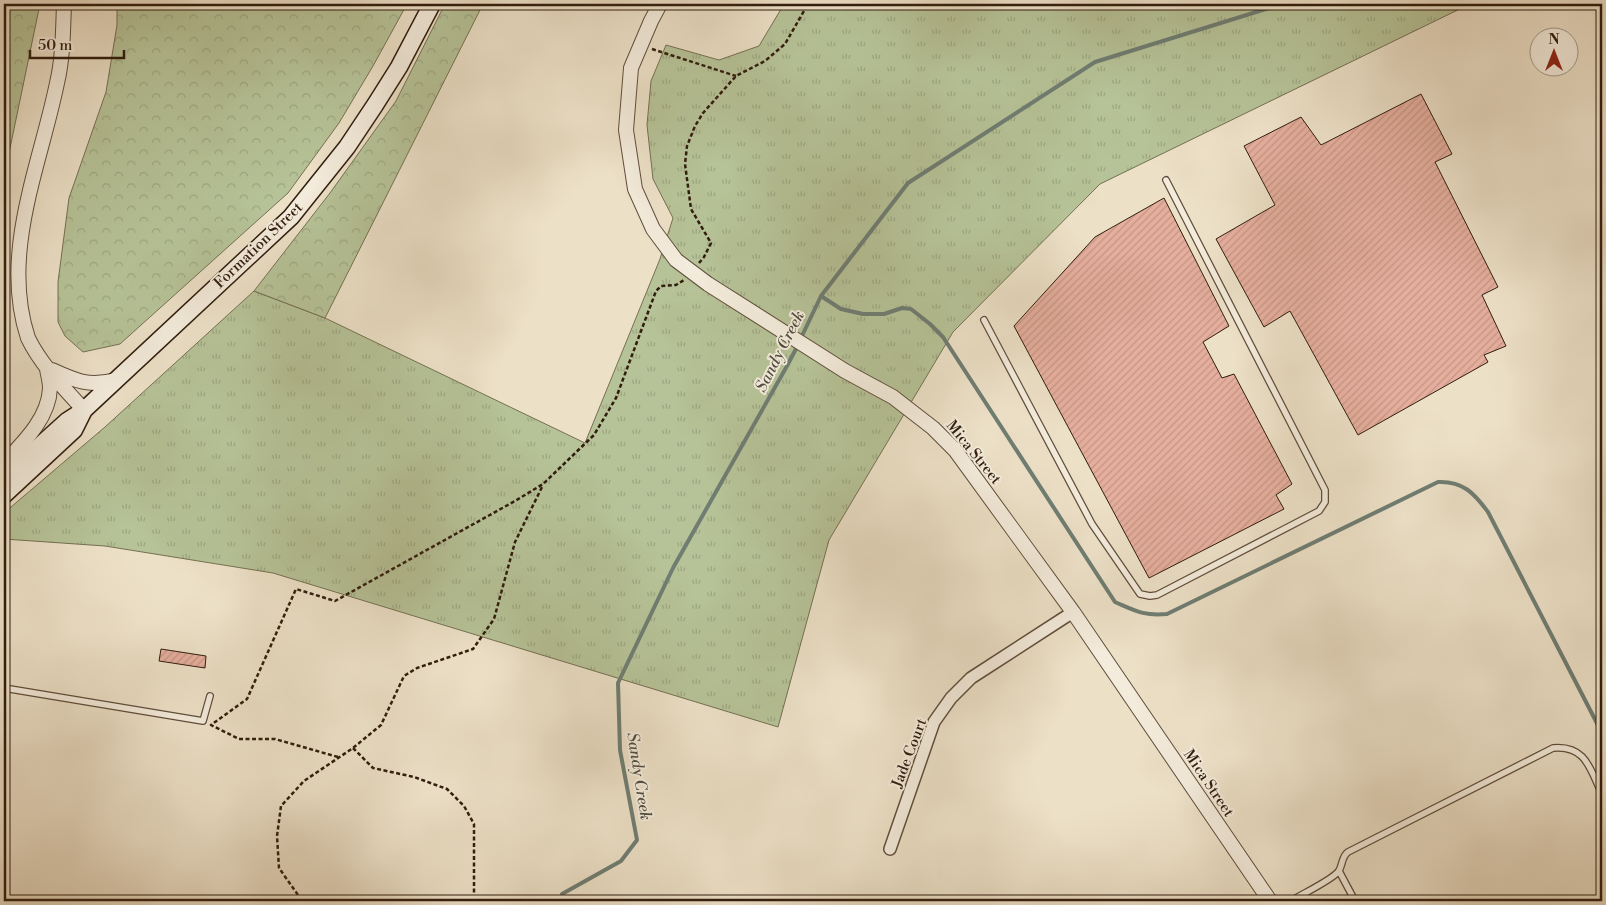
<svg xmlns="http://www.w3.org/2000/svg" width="1606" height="905" font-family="'Libre Bodoni',serif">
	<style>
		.grass { fill: url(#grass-tufts); stroke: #747052 }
		.forest { fill: url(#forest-crowns); stroke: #747052 }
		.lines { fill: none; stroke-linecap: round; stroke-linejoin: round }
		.stream { stroke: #6f7d72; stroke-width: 4 }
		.building { fill: url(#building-hatch); stroke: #311d0e }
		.service-casing { stroke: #604e3c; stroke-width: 8 }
		.minor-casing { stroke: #604e3c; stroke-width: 14 }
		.tertiary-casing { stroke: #604e3c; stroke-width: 16 }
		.secondary-casing { stroke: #311d0e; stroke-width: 19 }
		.path { stroke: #311d0e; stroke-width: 2.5; stroke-dasharray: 4 2.5; stroke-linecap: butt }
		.service { stroke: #f3ebdb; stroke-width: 5.5 }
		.minor { stroke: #f3ebdb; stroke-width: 11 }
		.tertiary { stroke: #f3ebdb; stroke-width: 14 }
		.secondary { stroke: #f3ebdb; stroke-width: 16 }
		.labels { text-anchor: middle; stroke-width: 4; stroke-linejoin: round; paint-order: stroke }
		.street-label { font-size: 15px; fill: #311d0e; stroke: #f3ebdb }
		.water-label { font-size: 16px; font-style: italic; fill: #504d40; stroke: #f3ebdb }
	</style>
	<defs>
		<pattern id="grass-tufts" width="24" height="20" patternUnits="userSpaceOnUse" patternTransform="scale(1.25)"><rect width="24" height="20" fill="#b6c297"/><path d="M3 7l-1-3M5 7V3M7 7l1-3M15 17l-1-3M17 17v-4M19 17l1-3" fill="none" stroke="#9da681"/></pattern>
		<pattern id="forest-crowns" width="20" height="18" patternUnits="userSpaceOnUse" patternTransform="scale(1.25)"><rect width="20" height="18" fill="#b6c297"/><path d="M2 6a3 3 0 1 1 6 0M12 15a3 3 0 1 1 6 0" fill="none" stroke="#9da681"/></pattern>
		<pattern id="building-hatch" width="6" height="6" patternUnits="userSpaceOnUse" patternTransform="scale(1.25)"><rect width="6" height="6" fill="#e5ae9d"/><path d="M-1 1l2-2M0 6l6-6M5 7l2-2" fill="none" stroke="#c59586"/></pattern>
	</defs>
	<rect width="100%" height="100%" fill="#ece0c7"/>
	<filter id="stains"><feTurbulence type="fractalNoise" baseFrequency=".004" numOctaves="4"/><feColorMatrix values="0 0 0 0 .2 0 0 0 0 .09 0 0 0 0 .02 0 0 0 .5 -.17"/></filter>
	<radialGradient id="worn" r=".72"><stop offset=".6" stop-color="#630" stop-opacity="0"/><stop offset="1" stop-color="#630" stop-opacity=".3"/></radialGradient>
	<path class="grass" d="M784,4h686l-370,180 -147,148 -124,208 -51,187 -505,-154 -168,-27 -101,-7v-26l101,-86 149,-136 71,27 260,125 75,-184 13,-41 -20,-39 -6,-54 4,-44 15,-36 53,15 40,-14z"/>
	<path class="forest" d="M4,4h36l-36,173z
		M117,4h290l-34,62 -34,57 -51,70 -168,151 -37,8 -18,-16 -7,-14v-40l11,-84 37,-106 11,-67z
		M445,4h38l-158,314 -71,-27 76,-98 66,-92z"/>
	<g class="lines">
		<path class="stream" d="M821,296l20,13 22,5h21l18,-6 9,1 19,15 13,13 172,265c21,9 28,14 52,12l271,-132c25,-1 36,11 50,30l114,221
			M801,338l20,-42 87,-113 187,-121 187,-58
			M560,901l2,-7 59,-33 16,-21 -17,-90 -2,-67 55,-115 114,-202 11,-21"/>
	</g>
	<path class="building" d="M1421,94l31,60 -17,8 63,125 -16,8 24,51 -22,9 4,7 -130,73 -68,-124 -26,16 -48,-88 59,-34 -31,-59 57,-29 20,28z
		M1164,198l65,128 -26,16 19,36 12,-4 58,110 -16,11 8,14 -135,69 -135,-252 81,-89z
		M161,649l45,7 -1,12 -46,-7z"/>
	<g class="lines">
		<g class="service-casing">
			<path id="service" d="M984,320l108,204 48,70 10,2 7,-1 162,-84 6,-9v-12l-159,-310
				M4,688l199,33 7,-25
				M1339,871l16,30
				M1291,901c11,-7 39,-20 47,-29 5,-6 3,-15 10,-20l205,-104c33,-3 37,21 49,46"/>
		</g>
		<g class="minor-casing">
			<path id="minor" d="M890,849l44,-127 17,-24 20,-20 102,-66"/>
		</g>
		<g class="tertiary-casing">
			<path id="tertiary" d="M64,4c-1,26 -1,54 -7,79 -17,83 -57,171 -29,255 13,27 36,50 56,72
				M660,4l-9,17 -20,47 -5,62 9,59 18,40 23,31 32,24 137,87 48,26 40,31 22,22 118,162 197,289
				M52,370c24,11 37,17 64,10
				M4,463c19,-20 45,-45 46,-75 0,-6 -2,-13 -3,-19"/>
		</g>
		<g class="secondary-casing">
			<path id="secondary" d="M4,478l63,-57 17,-11 207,-193 56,-70 28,-42 24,-38 33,-63
				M4,495l70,-65 10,-20"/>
		</g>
		<path class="path" d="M652,49l84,27
			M699,263l5,-6 7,-14 -20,-34 -6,-45 2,-18 8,-20 8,-13 33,-37 29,-15 20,-17 23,-40
			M353,748l20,20 41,9 33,12 17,17 10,18v77
			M338,757l-63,-18h-36l-28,-14 36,-26 49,-110 39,12 180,-100 28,-17 51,-49 22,-37 40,-107 5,-5 15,-1 8,-5
			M300,901l-2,-6 -19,-27 -2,-32 4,-30 23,-25 49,-33 28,-23 23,-49 13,-8 56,-19 21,-30 21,-77 28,-57"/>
		<use href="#service" class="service"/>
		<use href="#minor" class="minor"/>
		<use href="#tertiary" class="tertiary"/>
		<use href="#secondary" class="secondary"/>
	</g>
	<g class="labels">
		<g class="street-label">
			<text transform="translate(258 245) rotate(-44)" y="5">Formation Street</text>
			<text transform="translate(974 452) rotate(51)" y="5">Mica Street</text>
			<text transform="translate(909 753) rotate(-69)" y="5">Jade Court</text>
			<text transform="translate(1209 783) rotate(56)" y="5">Mica Street</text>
		</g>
		<g class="water-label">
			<text transform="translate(779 351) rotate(-63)" y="6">Sandy Creek</text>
			<text transform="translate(640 776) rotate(81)" y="6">Sandy Creek</text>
		</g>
	</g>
	<rect width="1606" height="905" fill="none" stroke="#ece0c7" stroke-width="20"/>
	<rect x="5" y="5" width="1596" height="895" fill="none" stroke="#311d0e" stroke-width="2.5"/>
	<rect x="10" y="10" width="1586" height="885" fill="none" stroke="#311d0e"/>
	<g transform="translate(1554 52)"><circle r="24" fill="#f3ebdb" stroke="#a59989"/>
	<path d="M0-4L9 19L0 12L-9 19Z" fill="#8f2418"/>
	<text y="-8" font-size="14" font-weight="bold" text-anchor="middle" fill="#311d0e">N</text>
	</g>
	<path d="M30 50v8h94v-8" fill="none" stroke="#311d0e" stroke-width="2.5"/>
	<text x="38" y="50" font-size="15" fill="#311d0e" stroke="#f3ebdb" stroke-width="4" paint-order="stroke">50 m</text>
	<rect width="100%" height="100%" filter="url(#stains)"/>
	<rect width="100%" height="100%" fill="url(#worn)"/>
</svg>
